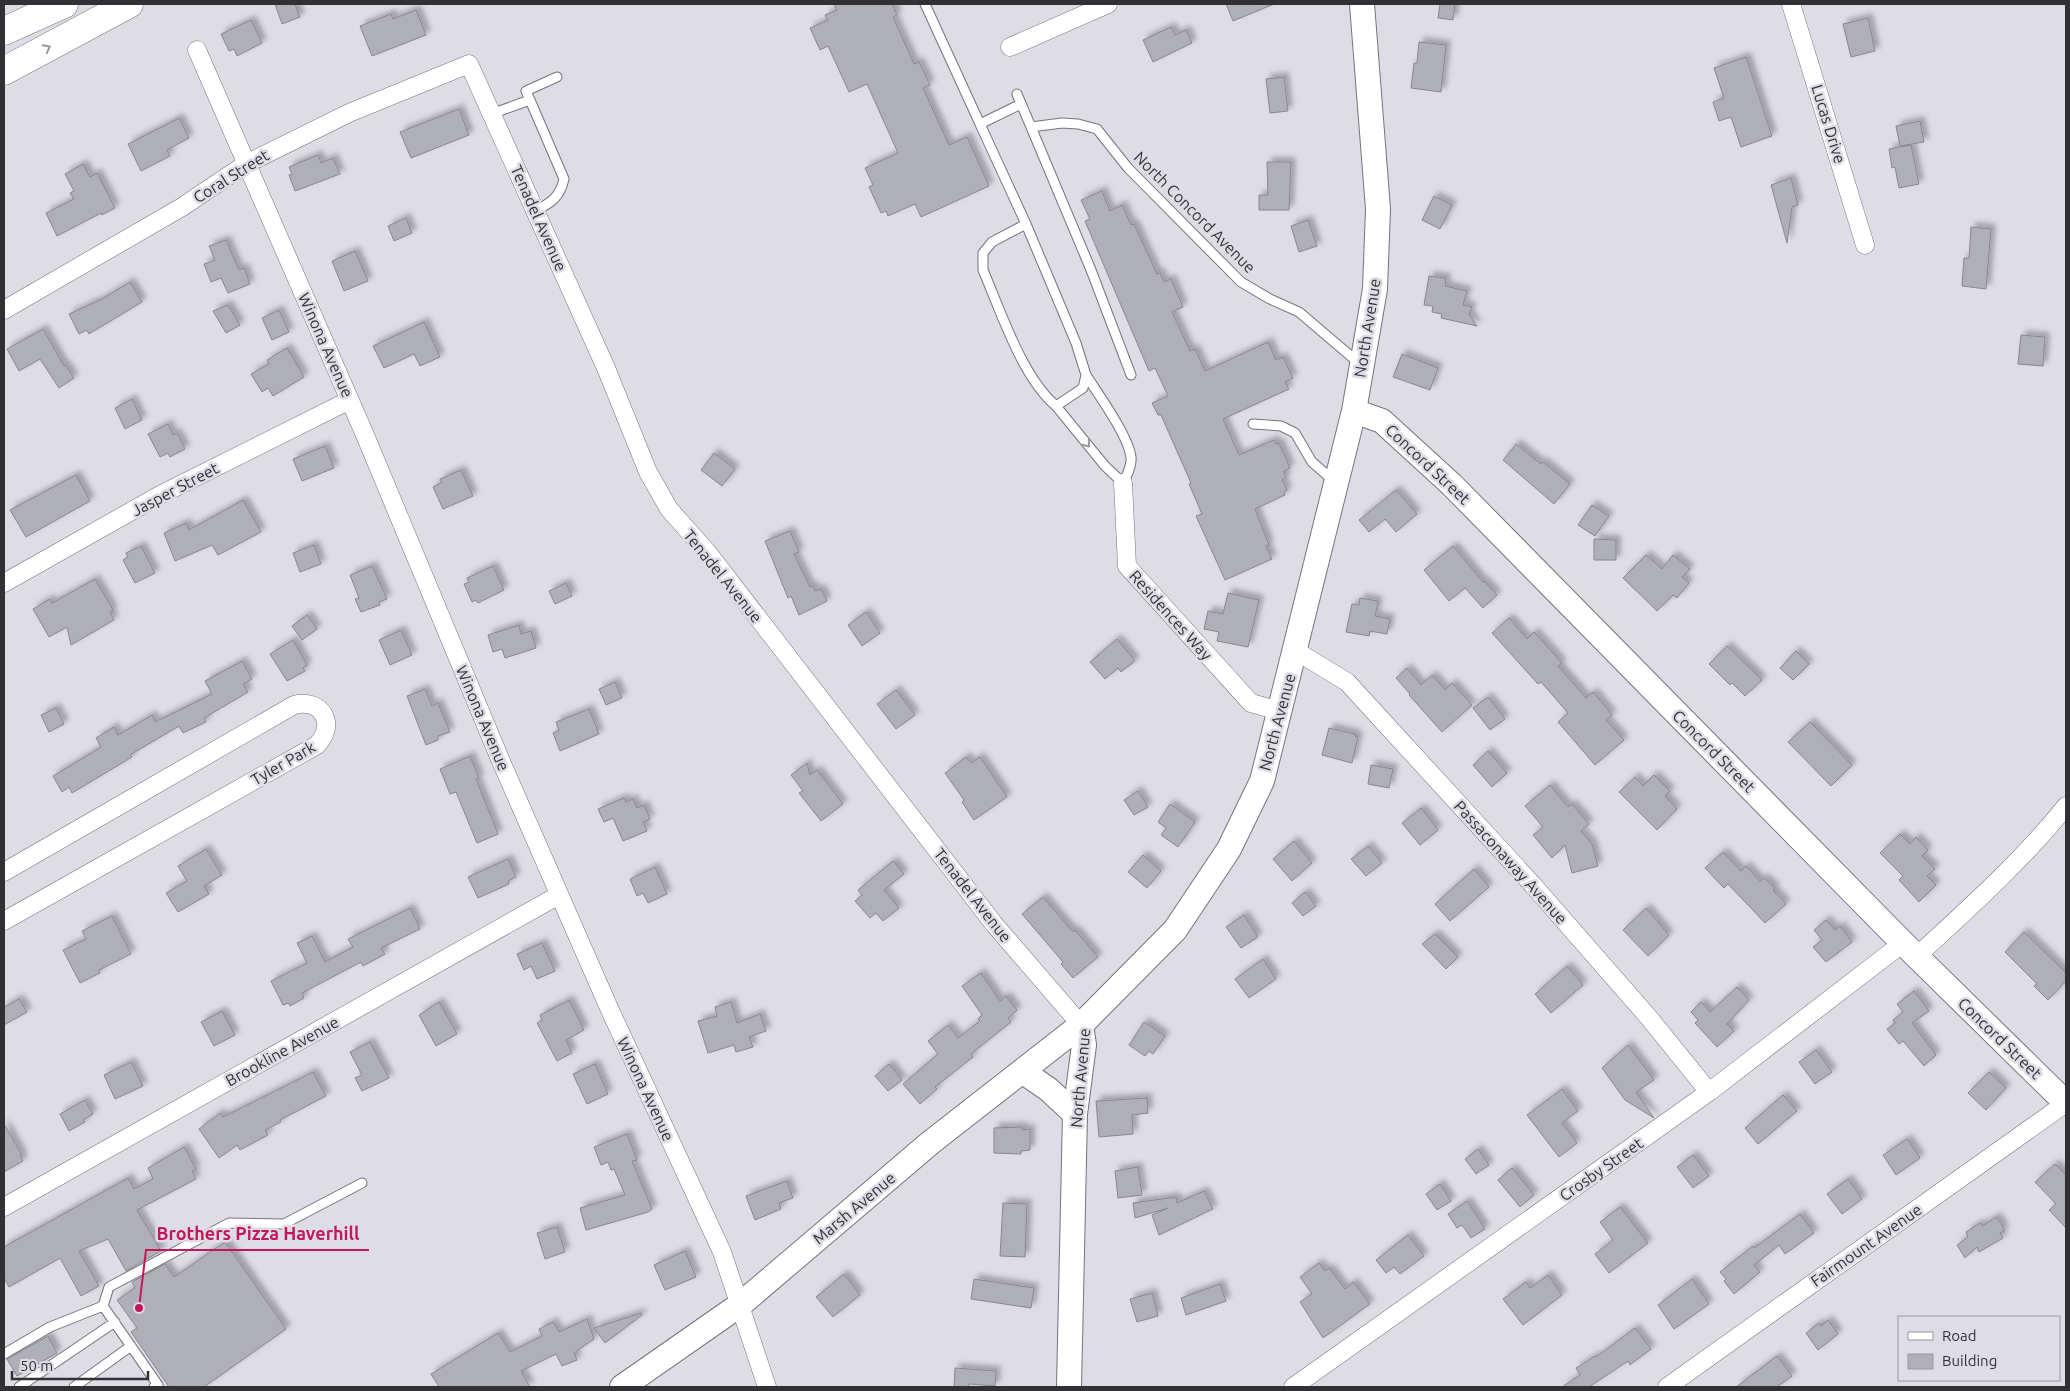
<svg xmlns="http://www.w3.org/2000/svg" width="2070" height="1391" font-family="Ubuntu,sans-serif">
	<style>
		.building { fill: #afafb8; stroke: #87878f; filter: url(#shadow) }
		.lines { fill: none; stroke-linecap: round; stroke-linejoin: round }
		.lane-casing { stroke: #74747c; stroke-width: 11 }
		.street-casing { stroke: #74747c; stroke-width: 19 }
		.secondary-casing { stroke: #74747c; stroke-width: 26 }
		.highway-casing { stroke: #74747c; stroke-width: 29 }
		.lane { stroke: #fff; stroke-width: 9 }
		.street { stroke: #fff; stroke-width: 18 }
		.secondary { stroke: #fff; stroke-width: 24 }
		.highway { stroke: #fff; stroke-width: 28 }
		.oneway { stroke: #98989a }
		.labels { text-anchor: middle; stroke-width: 5; stroke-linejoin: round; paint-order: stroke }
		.street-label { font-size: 16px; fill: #313135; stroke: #dedde6 }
		.leader { fill: none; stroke: #c2185b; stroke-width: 2 }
		.callout-dot { fill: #c2185b; stroke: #dedde6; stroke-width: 2 }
		.callout-label { font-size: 18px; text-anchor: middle; font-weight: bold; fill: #c2185b; stroke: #dedde6; stroke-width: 5; stroke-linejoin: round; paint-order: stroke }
	</style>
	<defs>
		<filter id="shadow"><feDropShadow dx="4.5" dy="-4.5" stdDeviation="2.5" flood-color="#0004"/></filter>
	</defs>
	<rect width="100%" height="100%" fill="#dedde6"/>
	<path class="building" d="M275,4h20l5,13 -18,7z
		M834,4h58l5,11 -4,2 21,47 5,-2 11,23 -7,3 26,57 18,-8 22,49 -68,31 -6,-13 -27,12 -2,-5 -5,2 -12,-26 4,-2 -8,-17 33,-15 -31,-69 -18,8 -21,-46 -8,4 -10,-22 18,-8 -3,-5 12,-5z
		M1226,4h48l-41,17z
		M1440,4h15l-2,16 -15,-2z
		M416,10l10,25 -54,21 -12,-30 31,-12 2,5z
		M1868,18l7,33 -24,6 -8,-33z
		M251,20l11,23 -25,13 -3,-7 -5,2 -8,-17z
		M1171,27l4,8 11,-5 6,13 -39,19 -10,-22z
		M1419,42l27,3 -5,47 -30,-4 3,-25h3z
		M1746,57l26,79 -31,11 -10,-30 -12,4 -6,-19 11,-4 -10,-30z
		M1284,77l4,34 -18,2 -4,-34z
		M459,109l10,26 -58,23 -11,-26z
		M179,118l10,20 -22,12 3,6 -29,15 -13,-27z
		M1920,121l4,21 -24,4 -4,-20z
		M1911,145l8,39 -20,4 -4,-21 -3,1 -3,-19z
		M318,155l3,8 12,-5 7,16 -45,17 -6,-16 3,-1 -3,-7z
		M1267,162h24l-2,48h-30v-15h9z
		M83,164l7,13 7,-4 18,35 -13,7 -1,-2 -44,23 -11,-23 28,-14 -4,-6 4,-2 -9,-17z
		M1791,178l7,27 -6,2 -5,36 -16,-58z
		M1102,191l8,20 12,-6 9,20 3,-1 23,50 3,-1 4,9 7,-3 12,28 -11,5 18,39 5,-2 10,22 63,-29 8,18 7,-3 10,21 -8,4 4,7 -66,30 16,36 35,-15 2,4 3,-1 11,25 -6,3 2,7 -4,2 5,10 -3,2 1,3 -30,14 14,36 -3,1 6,13 -47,21 -29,-64 6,-2 -13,-30 2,-1 -30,-68h-3l-6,-12 16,-7 -13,-28 -6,3 -64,-150 5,-2 -9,-19z
		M1434,196l18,9 -12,24 -18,-9z
		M406,218l6,15 -18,8 -6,-15z
		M1308,220l9,26 -18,6 -8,-26z
		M1971,227l20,2 -5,60 -24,-3 2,-28h5z
		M226,240l13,30 5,-2 6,16 -22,9 -7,-15 -10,4 -7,-18 11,-4 -6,-14z
		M355,251l13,30 -24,10 -12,-30z
		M1429,276l17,2 -1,8 22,5 -4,14 9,2 -3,7 8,12 -36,-8 1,-4 -10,-2 1,-6 -9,-1z
		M130,282l12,20 -53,32 -2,-4 -8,4 -10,-20 33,-15z
		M228,305l12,20 -14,8 -13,-22z
		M279,310l10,22 -17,8 -10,-22z
		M424,322l16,35 -20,9 -6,-12 -30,14 -11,-22z
		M43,329l21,37 1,-1 9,13 -15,10 -19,-29 -21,12 -12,-22z
		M2021,335l24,2 -2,29 -25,-2z
		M287,348l17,29 -31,19 -5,-8 -6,4 -11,-18 18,-10 -2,-4z
		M1402,354l36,14 -8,22 -37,-13z
		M132,399l10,21 -17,9 -10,-21z
		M168,424l5,11 4,-2 8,16 -15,8 -2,-4 -8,4 -12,-23z
		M1516,444l25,20 2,-2 27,22 -16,20 -51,-44z
		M325,446l9,22 -32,13 -9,-22z
		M714,453l21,16 -13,17 -21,-16z
		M461,470l12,26 -30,13 -10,-22 9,-5 -2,-3z
		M76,475l14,26 -64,36 -16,-27z
		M1396,490l21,24 -21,18 -11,-13 -16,13 -10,-12z
		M243,500l18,32 -43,23 -6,-10 -37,16 -11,-28 22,-10 3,7z
		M1592,505l17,11 -14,20 -17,-11z
		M790,531l9,21 -5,2 16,33 3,-1 2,5 6,-2 6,12 -28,14 -8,-19 -3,2 -23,-57z
		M1594,539l22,1v20h-22z
		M314,545l7,19 -21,8 -7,-19z
		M141,546l14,27 -20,10 -12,-23 5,-3 -2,-4z
		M1453,546l30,36 1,-1 13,14 -14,13 -18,-20 -16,13 -25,-31z
		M1646,555l16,14 11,-14 17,14 -8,8 7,6 -12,15 -4,-3 -16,16 -34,-33z
		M372,566l15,33 -8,3 1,3 -19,7 -6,-13 4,-1 -9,-23z
		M493,566l11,24 -26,13 -2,-3 -4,2 -8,-18 5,-2 -2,-4z
		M95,579l18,31 -3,2 4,8 -43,25 -4,-18 -18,10 -16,-28 17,-10 2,4z
		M566,583l6,13 -17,8 -6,-13z
		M1228,593l31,7 -11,47 -31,-6 2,-9 -15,-3 4,-18 15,3z
		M1360,598l18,3 -3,15 15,3 -3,15 -17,-3 -1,5 -23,-4 6,-28 7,1z
		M866,612l14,21 -18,13 -14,-21z
		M307,615l10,14 -15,11 -10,-14z
		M1509,618l18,21 7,-7 28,31 -4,3 28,32 7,-6 19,23 -6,5 18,20 -29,25 -37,-43 10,-9 -27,-31 -3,2 -46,-51z
		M519,625l2,9 10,-3 5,17 -31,10 -3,-9 -9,3 -5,-17z
		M401,630l11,25 -22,10 -11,-25z
		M1117,639l18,22 -14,11 -3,-4 -13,11 -15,-17z
		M293,640l14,25 -4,3 2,3 -18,10 -17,-27z
		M1727,646l35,34 -17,16 -13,-13 -2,2 -21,-21z
		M1796,651l13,13 -16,16 -13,-12z
		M242,661l10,18 -9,5 5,8 -44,26 2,4 -23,11 -4,-7 -49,29 2,2 -60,36 -3,-6 -7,5 -9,-16 48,-29 -5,-9 18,-11 4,8 34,-20 3,7 57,-28 -7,-13z
		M1407,668l14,17 11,-10 13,15 7,-7 20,22 -30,27 -33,-37 1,-1 -14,-16z
		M615,682l7,16 -16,7 -7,-16z
		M425,689l7,17 6,-3 12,29 -12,4v4l-12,5 -19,-49z
		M896,690l19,25 -19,14 -19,-25z
		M1488,697l17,22 -15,11 -17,-22z
		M56,708l8,16 -15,8 -8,-17z
		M589,709l10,25 -39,17 -7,-18 6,-3 -3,-8z
		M1810,722l42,43 -21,21 -43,-44z
		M1329,728l26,6v2l3,1 -6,26 -30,-8z
		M1488,751l19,22 -15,14 -19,-22z
		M470,756l9,22 -3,1 22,55 -21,9 -21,-51 -6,2 -10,-25z
		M966,757l5,6 9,-6 27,40 -33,23 -12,-18 2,-2 -19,-27z
		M807,763l3,12 7,-5 26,34 -22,17 -22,-28 4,-2 -12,-16z
		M1371,765l22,4 -4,19 -21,-4z
		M1654,775l16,16 -5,5 12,13 -20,21 -38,-38 16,-15 8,9z
		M1550,785l18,22 4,-3 17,20 -8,7 11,13 6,22 -26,7 -7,-28 -13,13 -19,-23 10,-8 -18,-21z
		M1138,791l10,16 -14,8 -10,-15z
		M624,798l2,4 7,-3 4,9 7,-3 6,14 -7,3 4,9 -24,10 -10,-23 -9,4 -6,-13z
		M1170,804l25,18 -17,25 -17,-12 5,-7 -8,-6z
		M1421,808l17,22 -18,15 -18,-22z
		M1900,834l10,10 6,-7 12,13 -6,6 13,13 -8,7 9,9 -17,17 -20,-22 4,-4 -23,-23z
		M1294,841l18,22 -20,18 -19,-22z
		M1368,846l14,17 -16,13 -15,-17z
		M206,849l16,26 -18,11 5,8 -31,18 -12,-19 21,-12 -9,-15z
		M1723,852l18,19 5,-5 14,15 4,-3 11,10 -2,2 13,14 -21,19 -37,-39 -4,4 -19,-20z
		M1143,855l18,16 -14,17 -19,-16z
		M508,859l8,18 -8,4 1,3 -31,14 -10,-21z
		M893,861l11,13 -20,16 15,18 -16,13 -7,-8 -6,5 -15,-17 7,-6 -4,-5z
		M655,867l12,27 -19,9 -5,-10 -6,3 -7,-17z
		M1474,869l15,18 -39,34 -15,-17z
		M1305,892l11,14 -13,10 -11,-13z
		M1043,897l30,35 2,-2 23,27 -25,21 -12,-14 2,-2 -41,-48z
		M410,908l10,21 -39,19 4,6 -22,12 -2,-4 -59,31 2,5 -14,8 -1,-3 -6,2 -12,-24 36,-18 -10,-20 15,-7 13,26 28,-15 -5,-8z
		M1646,908l23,27 -21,21 -25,-26z
		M1244,915l14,22 -17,11 -15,-21z
		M112,916l19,38 -32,16 1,3 -20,10 -17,-33 23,-11 -4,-8z
		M1826,920l9,10 5,-4 12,16 -26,20 -13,-15 9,-7 -8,-10z
		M2024,932l42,41v8l-18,19 -14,-14 3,-2 -32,-32z
		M1435,934l23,23 -12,12 -24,-25z
		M542,943l13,28 -18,8 -6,-13 -7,4 -7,-16z
		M1263,959l13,20 -27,19 -14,-19z
		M1567,966l16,19 -32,28 -16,-19z
		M981,973l19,28 6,-5 11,14 -9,8 3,4 -40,32 2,3 -38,30 2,2 -17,15 -17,-20 35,-30 -10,-13 20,-16 10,13 22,-17 -2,-2 4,-4 -20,-29z
		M1737,987l12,13 -22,24 7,7 -17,16 -22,-24 3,-3 -7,-8 10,-10 9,10z
		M1914,991l15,20 -17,12 24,32 -12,11 -21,-25 -4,3 -12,-15 8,-6 -2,-3 10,-8 -6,-8z
		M19,999l8,13 -23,13v-18z
		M569,1000l15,30 -18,10 6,13 -15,8 -20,-38 5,-3 -2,-5z
		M439,1002l18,32 -21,12 -17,-31z
		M731,1002l6,21 23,-9 6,17 -17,6 4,10 -17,5 -2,-7 -26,8 -10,-32 19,-5 -2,-9z
		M222,1011l13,24 -21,11 -13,-24z
		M1144,1022l21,14 -12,18 -4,-3 -4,5 -16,-11z
		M370,1042l19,36 -27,13 -7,-13 7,-3 -12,-23z
		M1628,1045l26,35 -18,12 18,26 -29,-18 -23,-32z
		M1816,1050l16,22 -17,12 -16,-22z
		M131,1062l12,24 -28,13 -11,-24z
		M595,1064l13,30 -21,10 -14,-30z
		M889,1064l13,16 -14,11 -13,-15z
		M313,1072l13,24 -46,24 1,2 -16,8 3,5 -28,15 -3,-5 -18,13 -20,-29 21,-16 3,4z
		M1989,1072l17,16 -20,22 -18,-17z
		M1562,1089l16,22 -16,12 15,20 -18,14 -32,-42z
		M1783,1095l14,16 -39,33 -13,-16z
		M1147,1098l1,15 -16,2 1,19 -34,3 -3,-36z
		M85,1100l8,14 -10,6 2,2 -16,9 -9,-17z
		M4,1124l18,31 -2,1 3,5 -19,11z
		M1022,1127v3l8,-1v21l-9,1v3l-27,-1v-25z
		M627,1134l10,26 -5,1 20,48 -4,3 -62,18 -6,-22 45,-13 -11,-26 -3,1 -3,-8 -7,3 -7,-18z
		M1907,1139l13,19 -24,17 -13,-20z
		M184,1147l12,22 -4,2 4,8 -59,31 24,41 -35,20 -18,-32 -29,12 20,35 -18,10 -21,-38 -51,29 -5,-9v-31l124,-69 6,11 19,-10 -5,-11z
		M1478,1149l11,16 -13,9 -11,-15z
		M1693,1155l16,21 -16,12 -16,-21z
		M2055,1164l11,11v53l-17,-18 7,-6 -21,-22z
		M1138,1167l4,28 -24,3 -3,-27z
		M1512,1168l22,27 -14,12 -22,-27z
		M1848,1179l14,20 -20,15 -15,-20z
		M787,1181l6,17 -14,5 2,6 -26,11 -9,-24z
		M1440,1184l11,17 -14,9 -11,-16z
		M1204,1191l9,18 -54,26 -7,-20 16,-7 -33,10 -2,-15 43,-6 1,6z
		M1467,1201l18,28 -14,9 -9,-13 -5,3 -9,-14z
		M1003,1203l24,1 -2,53 -25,-1z
		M1620,1207l28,36 -39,30 -14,-19 18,-14 -13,-18z
		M1800,1214l14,19 -29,21 -6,-9 -25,20 6,7 -26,22 -10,-13 2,-2 -6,-7 33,-26 1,2z
		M1996,1217l6,8 2,6 -4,2 3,5 -24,14 -2,-5 -12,11 -8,-13 11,-8 -2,-5 14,-9 2,3z
		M557,1227l8,25 -20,7 -8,-26z
		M1408,1235l16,21 -24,18 -6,-7 -8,6 -10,-13z
		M225,1242l61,87 -82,58h-35l-38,-55 6,-4 -20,-28 18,-12 -3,-6 33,-18 9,13z
		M685,1251l11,26 -31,13 -11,-25z
		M1319,1263l6,8 4,-3 16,21 8,-7 17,22 -47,34 -23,-36 12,-8 -12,-17z
		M844,1274l16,21 -27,22 -17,-20z
		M1548,1275l14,20 -39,30 -20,-26 23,-17 4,6z
		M974,1279l60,9 -3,20 -60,-9z
		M1692,1279l17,25 -35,25 -16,-24z
		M1220,1284l6,17 -40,14 -5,-17z
		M1152,1293l6,23 -21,6 -7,-23z
		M641,1313l1,2 -37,28 -11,-15z
		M587,1319l7,20 -20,14 3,7 -15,6 -6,-12 -35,17 9,16h-91l-8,-13 67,-41 12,19 32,-16 -3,-7 14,-7 6,10z
		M1828,1320l10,14 -20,16 -12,-17 13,-10 2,3z
		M1635,1328l16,21 -8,6 -13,10 -2,-4 -39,26h-27l18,-12 -4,-7 19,-12 1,1z
		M48,1336l9,17 -40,23 -10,-17z
		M1777,1356l15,20 -15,11h-41z
		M955,1368l41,3 -1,15 -26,-2v3h-15z"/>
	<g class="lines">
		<g class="lane-casing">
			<path id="lane" d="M925,4l55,120
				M1017,94l14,33 31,-4 16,1 19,5 31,39 113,114 29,17 29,13 61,52
				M530,100l-4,-9 31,-14
				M1021,104l-41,20 46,100 50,119 10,32 -3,13 -27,18c-34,-29 -55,-94 -73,-136v-17l9,-11 34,-18
				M491,114l39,-14 34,79c-4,18 -13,24 -29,32
				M1031,127l60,143 40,105
				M1056,406l49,60 18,17c4,-8 9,-17 8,-26 -3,-22 -33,-63 -45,-82
				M1253,424l28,2 14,7 17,29 22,19
				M4,1354l46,-27 53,-21
				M19,1387l96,-65
				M74,1387l57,-41
				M154,1387l4,-2 -55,-79 6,-19 120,-64 55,1 78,-41"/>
		</g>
		<g class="street-casing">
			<path id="street" d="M1791,4l74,241
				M1010,47l98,-43
				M197,50l168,385 135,324 109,249 113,244 45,135
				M4,310l178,-103 64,-43 103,-51 120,-49 137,304 42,104 21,37 39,44 286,371 87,101
				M1123,483l4,83 124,137 29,8
				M4,583l156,-88 190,-95
				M1296,651l51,31 185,202 118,135 59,73
				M4,872l290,-167c28,-7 43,19 23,40l-313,176
				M1917,956c52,-48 105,-95 149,-150
				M4,1207l555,-312
				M1293,1387l416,-295 194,-149
				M1667,1387l399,-284"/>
		</g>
		<g class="secondary-casing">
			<path id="secondary" d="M1354,411l28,10 70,64 451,458 163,160
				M1022,1071l26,18 27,25
				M622,1387l119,-83 189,-161 151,-118
				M1069,1387l6,-273 9,-69 -3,-20 94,-95 54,-81 33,-68 92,-370 21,-122 3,-80 -16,-205"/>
		</g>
		<g class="highway-casing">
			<path id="highway" d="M4,31l60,-27
				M4,71l125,-67"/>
		</g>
		<use href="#lane" class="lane"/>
		<use href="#street" class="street"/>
		<use href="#secondary" class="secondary"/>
		<use href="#highway" class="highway"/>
	</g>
	<defs><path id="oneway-chevron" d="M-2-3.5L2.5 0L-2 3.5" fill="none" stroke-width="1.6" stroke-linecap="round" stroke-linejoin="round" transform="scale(1.25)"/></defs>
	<g class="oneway">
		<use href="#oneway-chevron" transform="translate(47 48) rotate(-28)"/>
		<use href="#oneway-chevron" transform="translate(1087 444) rotate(51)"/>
	</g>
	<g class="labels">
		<g class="street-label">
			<text transform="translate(1829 124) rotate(73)" y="6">Lucas Drive</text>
			<text transform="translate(231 176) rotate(-32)" y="6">Coral Street</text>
			<text transform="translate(1195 212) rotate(45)" y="6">North Concord Avenue</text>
			<text transform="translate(539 218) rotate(66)" y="6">Tenadel Avenue</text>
			<text transform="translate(1367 328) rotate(-81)" y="6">North Avenue</text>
			<text transform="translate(326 345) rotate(66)" y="6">Winona Avenue</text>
			<text transform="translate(1428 464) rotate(43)" y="6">Concord Street</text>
			<text transform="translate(175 489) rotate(-28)" y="6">Jasper Street</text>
			<text transform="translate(723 576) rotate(51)" y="6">Tenadel Avenue</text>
			<text transform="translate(1171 615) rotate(48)" y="6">Residences Way</text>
			<text transform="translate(483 718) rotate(67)" y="6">Winona Avenue</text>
			<text transform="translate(1277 722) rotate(-75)" y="6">North Avenue</text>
			<text transform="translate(1714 751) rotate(45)" y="6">Concord Street</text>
			<text transform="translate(283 763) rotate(-30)" y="6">Tyler Park</text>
			<text transform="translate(1511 862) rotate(48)" y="6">Passaconaway Avenue</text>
			<text transform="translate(973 895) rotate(52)" y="6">Tenadel Avenue</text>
			<text transform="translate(2000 1038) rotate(44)" y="6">Concord Street</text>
			<text transform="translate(282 1051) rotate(-29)" y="6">Brookline Avenue</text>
			<text transform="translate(1080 1078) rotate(-85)" y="6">North Avenue</text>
			<text transform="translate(646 1089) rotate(65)" y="6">Winona Avenue</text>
			<text transform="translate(1601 1169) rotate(-35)" y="6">Crosby Street</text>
			<text transform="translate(854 1208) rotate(-40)" y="6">Marsh Avenue</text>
			<text transform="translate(1866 1245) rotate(-35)" y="6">Fairmount Avenue</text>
		</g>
	</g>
	<path class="leader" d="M139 1308L146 1250H369"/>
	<circle class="callout-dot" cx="139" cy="1308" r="5"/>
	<g class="callout-label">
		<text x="258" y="1240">Brothers Pizza Haverhill</text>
	</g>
	<rect width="2070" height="1391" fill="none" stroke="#313135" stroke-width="10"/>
	<rect x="1898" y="1316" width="162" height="65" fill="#dedde6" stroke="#99989f"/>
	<rect x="1908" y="1332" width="25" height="8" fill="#ffffff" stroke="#99989f"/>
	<text x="1942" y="1341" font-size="15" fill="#313135">Road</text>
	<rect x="1908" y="1354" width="25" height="15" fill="#afafb8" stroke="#99989f"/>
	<text x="1942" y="1366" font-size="15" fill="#313135">Building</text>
	<path d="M12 1371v8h136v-8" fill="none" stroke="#313135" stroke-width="2.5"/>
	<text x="20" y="1371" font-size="15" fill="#313135" stroke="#dedde6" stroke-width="4" paint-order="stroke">50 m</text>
</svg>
